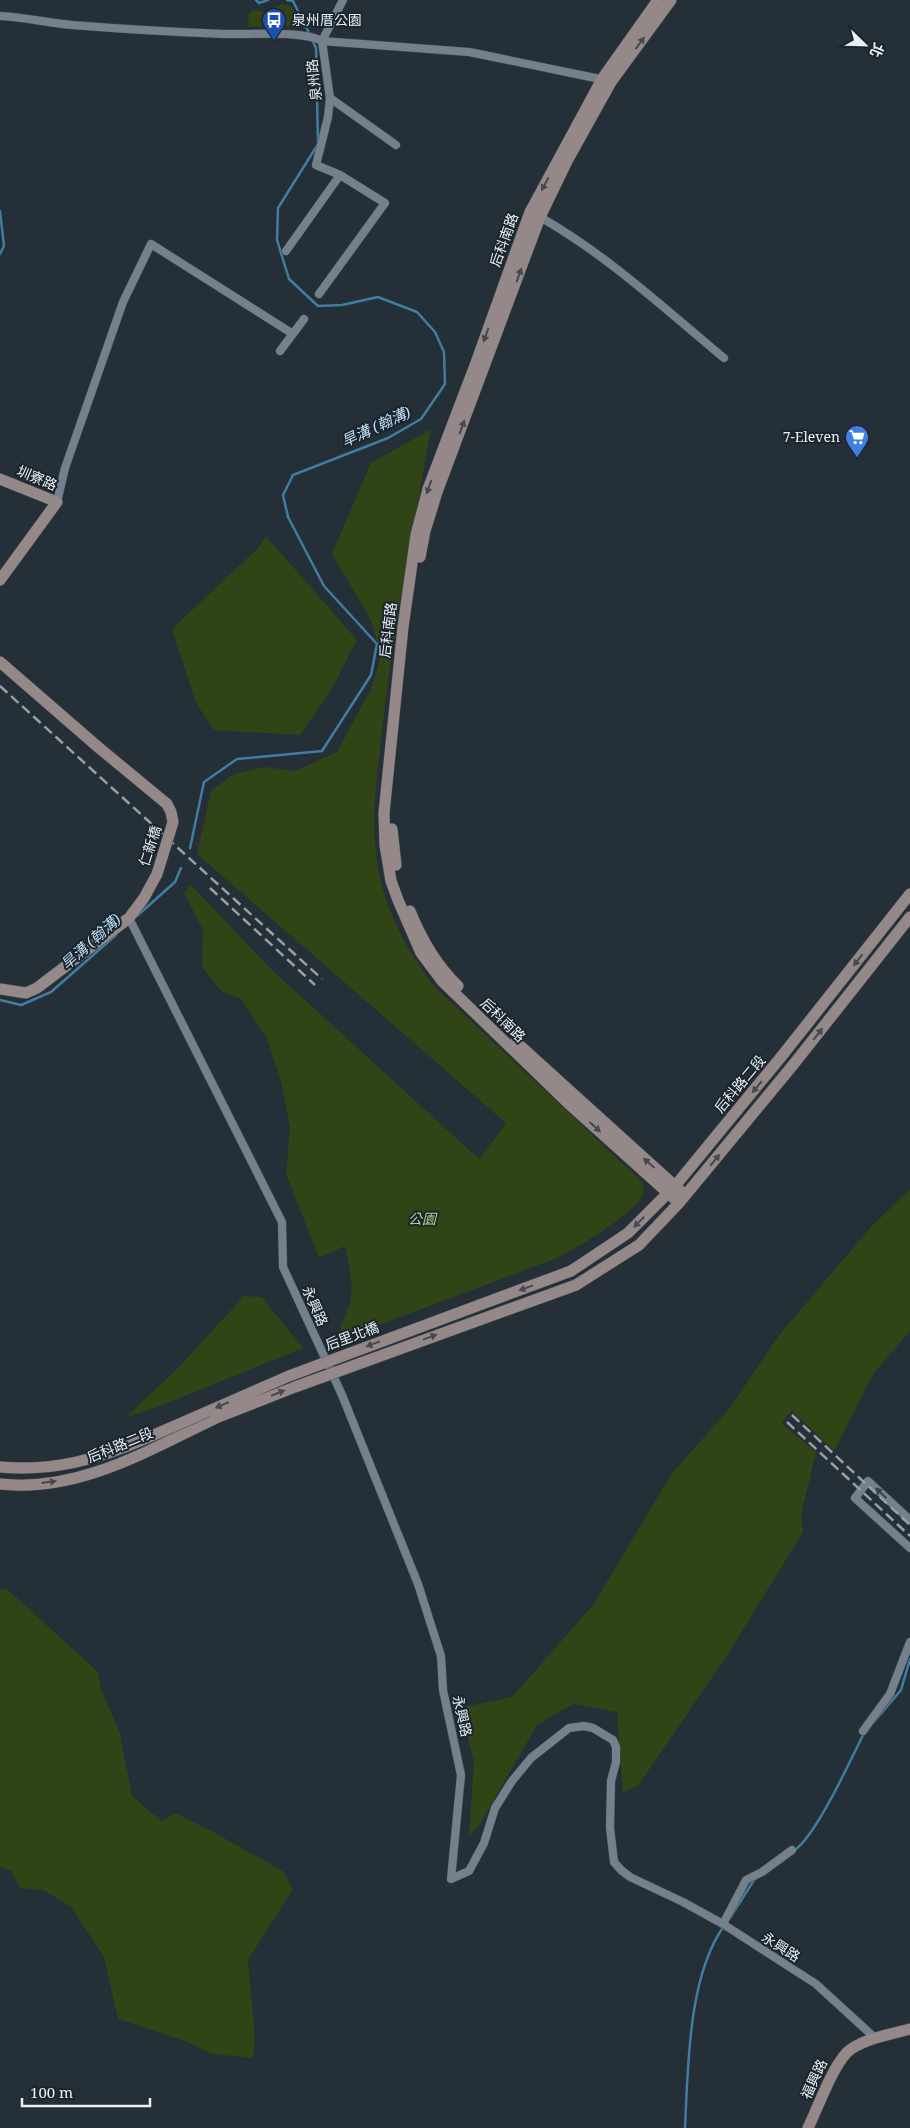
<svg xmlns="http://www.w3.org/2000/svg" width="910" height="2128" font-family="'Noto Serif','Noto Sans TC',serif">
	<style>
		.green { fill: #314416 }
		.lines { fill: none; stroke-linecap: round; stroke-linejoin: round }
		.stream { stroke: #3f7da1; stroke-width: 2.5 }
		.street-casing { stroke: #414b53; stroke-width: 9 }
		.secondary-casing { stroke: #414b53; stroke-width: 12 }
		.street { stroke: #74818c; stroke-width: 8 }
		.secondary { stroke: #958888; stroke-width: 11 }
		.rail { stroke: #97a0a7; stroke-width: 2.5; stroke-dasharray: 10 5; stroke-linecap: butt }
		.secondary-bridge-casing { stroke: #414b53; stroke-width: 12; stroke-linecap: butt }
		.secondary-bridge { stroke: #958888; stroke-width: 11 }
		.oneway { fill: #45484e }
		.oneway2 { fill: #35414a }
		.labels { text-anchor: middle; stroke-width: 4; stroke-linejoin: round; paint-order: stroke }
		.poi-label { font-size: 14px; fill: #e8f0f6; stroke: #1a252e; text-anchor: start }
		.street-label { font-size: 14px; fill: #e8f0f6; stroke: #1a252e }
		.park-label { font-size: 14px; font-style: italic; fill: #b3d886; stroke: #1a252e }
		.water-label { font-size: 15px; font-style: italic; fill: #bddef4; stroke: #1a252e }
	</style>
	<rect width="100%" height="100%" fill="#242f38"/>
	<path class="green" d="M282,4l10,3 8,19 -52,1 1,-14 5,-3 9,2z
		M431,429c-18,101 -38,201 -49,303 -5,45 -12,90 -4,135 8,46 30,86 59,122l204,192c3,5 4,10 1,15 -9,18 -66,53 -85,62l-213,80 -4,-12c17,-29 12,-48 5,-80l-26,12 -33,-84 4,-46 -9,-46 -15,-45 -25,-38 -20,-8 -19,-24 1,-37 -19,-37 6,-9 81,85 208,190 27,-36 -309,-269 14,-63 23,-17 31,-7 30,4 42,-19 36,-67 8,-31 -10,-34 -39,-66 39,-91z
		M266,536l91,104 -25,49 -32,46 -86,-5 -18,-27 -24,-74 87,-82z
		M910,1189v142l-36,42 -40,78 -42,-40 -11,12 35,29 -15,63 2,17 -73,119 -92,135 -15,7 -6,-81 -44,-8 -36,21 -57,99 -11,12 5,-76 -15,-52 53,-11 81,-92 79,-132 57,-64 51,-75 90,-106z
		M244,1296l18,1 41,51 -148,60 -29,9 51,-48z
		M6,1588l92,84 3,16 19,46 12,62 29,25 14,-8 40,20 68,38 10,18 -45,71 7,79 -2,19 -41,-4 -27,-13 -67,-22 -14,-62 -33,-50 -27,-17 -24,-2 -9,-17 -11,-4v-277z"/>
	<g class="lines">
		<path class="stream" d="M256,0l3,3 9,-3
			M287,0l6,1 17,34
			M0,211l4,35 -4,8
			M190,848l14,-66 33,-23 85,-8 49,-76 6,-31 -53,-58 -36,-69 -5,-22 10,-20 95,-37 33,-19 24,-35 -1,-32 -9,-20 -18,-20 -39,-15 -36,8 -24,1 -29,-27 -12,-39 1,-32 40,-64 -2,-96 -4,-8
			M137,916l38,-34 6,-14
			M0,1000l21,5 30,-13 65,-57
			M874,1722l27,-32 9,-31
			M795,1850c22,-16 55,-89 69,-117
			M730,1918l24,-38
			M685,2128c3,-60 3,-152 39,-202"/>
		<g class="street-casing">
			<path id="street" d="M0,16c24,1 48,7 72,9 50,4 101,7 152,9 25,1 78,-4 98,7l147,11 136,28
				M330,98l66,47
				M540,217c67,38 125,92 184,141
				M286,251l54,-76
				M319,294l66,-91 -45,-28 -24,-10 12,-48 2,-19 -8,-57 21,-41
				M280,351l24,-32
				M57,502l8,-34 58,-166 28,-58 142,90
				M129,918l153,304 1,45 59,128 76,189 23,72 2,34 18,85 -10,104 18,-8 15,-28 11,-35 17,-27 19,-23 38,-30 15,-2 9,2 20,12 3,7v15l-5,19 -1,47 4,34 7,8 9,7 53,25 40,22 93,60 59,54
				M910,1520l-42,-39 -13,17 55,50
				M863,1731l27,-37 20,-52
				M723,1924l23,-44 16,-8 30,-22"/>
		</g>
		<g class="secondary-casing">
			<path id="secondary" d="M658,0l-56,79 -72,133 -53,148 -49,129 -12,46 -13,92 -19,186 1,32 6,36 7,19 23,53 21,28 128,124 109,98
				M0,479l57,23 -57,78
				M420,557l5,-26 12,-39 103,-275 27,-56 44,-79 60,-82
				M0,662l98,85
				M392,829l4,36
				M410,911c11,27 27,55 48,75
				M0,989l26,4 11,-5 92,-70
				M516,1042l169,153
				M571,1271l57,-38 47,-47 106,-129 129,-163
				M576,1285l63,-40 40,-42 114,-138 117,-148
				M0,1467c53,5 99,-8 147,-29
				M0,1484c78,9 149,-34 216,-66
				M808,2128c10,-20 26,-67 43,-79 17,-11 40,-15 59,-20"/>
		</g>
		<use href="#street" class="street"/>
		<use href="#secondary" class="secondary"/>
		<path class="rail" d="M0,686l322,293
			M210,888l105,97
			M792,1415l118,110
			M787,1422l123,114"/>
		<g class="secondary-bridge-casing">
			<path id="secondary-bridge" d="M98,747l69,57 4,8 2,10 -16,52 -13,24 -15,20
				M216,1418l79,-31 281,-102
				M147,1438l142,-62 282,-105"/>
		</g>
		<use href="#secondary-bridge" class="secondary-bridge"/>
	</g>
	<defs><path id="oneway-solid" d="M-6-.8H1V-3.2L6.5 0L1 3.2V.8H-6Z" transform="scale(1.25)"/></defs>
	<g class="oneway">
		<use href="#oneway-solid" transform="translate(640 43) rotate(-54)"/>
		<use href="#oneway-solid" transform="translate(545 184) rotate(118)"/>
		<use href="#oneway-solid" transform="translate(519 275) rotate(-70)"/>
		<use href="#oneway-solid" transform="translate(486 335) rotate(110)"/>
		<use href="#oneway-solid" transform="translate(462 427) rotate(-70)"/>
		<use href="#oneway-solid" transform="translate(429 487) rotate(109)"/>
		<use href="#oneway-solid" transform="translate(858 960) rotate(128)"/>
		<use href="#oneway-solid" transform="translate(818 1034) rotate(-52)"/>
		<use href="#oneway-solid" transform="translate(757 1087) rotate(130)"/>
		<use href="#oneway-solid" transform="translate(595 1127) rotate(42)"/>
		<use href="#oneway-solid" transform="translate(715 1160) rotate(-50)"/>
		<use href="#oneway-solid" transform="translate(649 1163) rotate(-138)"/>
		<use href="#oneway-solid" transform="translate(639 1222) rotate(135)"/>
		<use href="#oneway-solid" transform="translate(526 1288) rotate(160)"/>
		<use href="#oneway-solid" transform="translate(430 1337) rotate(-20)"/>
		<use href="#oneway-solid" transform="translate(373 1344) rotate(160)"/>
		<use href="#oneway-solid" transform="translate(278 1393) rotate(-22)"/>
		<use href="#oneway-solid" transform="translate(222 1405) rotate(157)"/>
		<use href="#oneway-solid" transform="translate(49 1482) rotate(-7)"/>
	</g>
	<use class="oneway2" href="#oneway-solid" transform="translate(881 1493) rotate(-137)"/>
	<defs>
		<g id="bus-pin" transform="scale(1.25)"><path d="M0 17L-7.5 6A9.5 9.5 0 1 1 7.5 6Z" fill="#1a4fb4" stroke="#1a252e"/><path d="M-5-6H5V4H4V6H2V4H-2V6H-4V4H-5ZM-3.5-4V0h7V-4ZM-3.5 1.2v1.5H-2V1.2ZM2 1.2v1.5H3.5V1.2Z" fill="#fff"/></g>
		<g id="supermarket-pin" transform="scale(1.25)"><path d="M0 17L-7.5 6A9.5 9.5 0 1 1 7.5 6Z" fill="#3f7fe0" stroke="#1a252e"/><path d="M-6-5.5h2.5l.6 2H6L4.5 2H-2.5L-4.4-4H-6ZM-1.5 3.2a1.3 1.3 0 1 0 .1 0ZM3 3.2a1.3 1.3 0 1 0 .1 0Z" fill="#fff"/></g>
	</defs>
	<g fill-rule="evenodd">
		<use href="#bus-pin" x="274" y="20"/>
		<use href="#supermarket-pin" x="857" y="437"/>
	</g>
	<g class="labels">
		<g class="poi-label">
			<text x="292" y="25">泉州厝公園</text>
			<text x="840" y="442" text-anchor="end">7-Eleven</text>
		</g>
		<g class="street-label">
			<text transform="translate(314 80) rotate(-96)" y="5">泉州路</text>
			<text transform="translate(504 240) rotate(-70)" y="5">后科南路</text>
			<text transform="translate(37 478) rotate(23)" y="5">圳寮路</text>
			<text transform="translate(388 630) rotate(-83)" y="5">后科南路</text>
			<text transform="translate(150 846) rotate(-72)" y="5">仁新橋</text>
			<text transform="translate(503 1020) rotate(44)" y="5">后科南路</text>
			<text transform="translate(740 1084) rotate(-50)" y="5">后科路二段</text>
			<text transform="translate(315 1306) rotate(66)" y="5">永興路</text>
			<text transform="translate(352 1336) rotate(-20)" y="5">后里北橋</text>
			<text transform="translate(120 1445) rotate(-22)" y="5">后科路二段</text>
			<text transform="translate(462 1716) rotate(77)" y="5">永興路</text>
			<text transform="translate(781 1947) rotate(32)" y="5">永興路</text>
			<text transform="translate(814 2079) rotate(-65)" y="5">福興路</text>
		</g>
		<g class="park-label">
			<text x="422" y="1224">公園</text>
		</g>
		<g class="water-label">
			<text transform="translate(376 427) rotate(-25)" y="5">旱溝 (翰溝)</text>
			<text transform="translate(91 942) rotate(-42)" y="5">旱溝 (翰溝)</text>
		</g>
	</g>
	<g transform="translate(865 45) rotate(113)" stroke="#1a252e" stroke-width="4" paint-order="stroke">
	<path d="M0-4L9 19L0 12L-9 19Z" fill="#e8f0f6"/>
	<text y="-8" font-size="14" font-weight="bold" text-anchor="middle" fill="#e8f0f6">北</text>
	</g>
	<path d="M22 2098v8h128v-8" fill="none" stroke="#e8f0f6" stroke-width="2.5"/>
	<text x="30" y="2098" font-size="15" fill="#e8f0f6" stroke="#1a252e" stroke-width="4" paint-order="stroke">100 m</text>
</svg>
